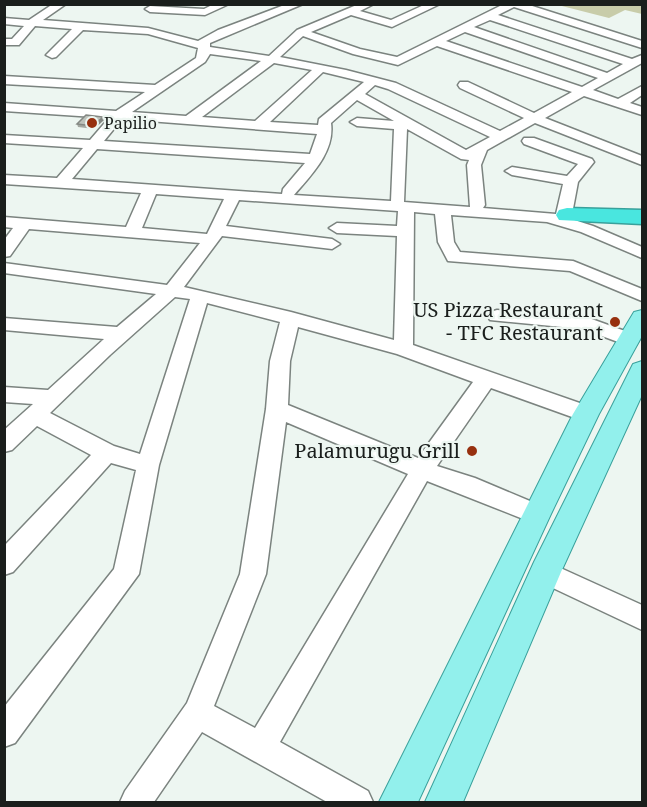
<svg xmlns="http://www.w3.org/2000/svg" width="647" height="807" font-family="'Noto Serif',serif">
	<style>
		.green { fill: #c8cca9 }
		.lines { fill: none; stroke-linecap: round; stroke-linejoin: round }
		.minor-casing { stroke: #7b837f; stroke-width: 3 }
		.major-casing { stroke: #39a09b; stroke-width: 2 }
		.highway-casing { stroke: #39a09b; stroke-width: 3 }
		.minor { fill: #fff; fill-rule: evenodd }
		.major { fill: #92f0ec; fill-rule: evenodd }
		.highway { fill: #49e6df; fill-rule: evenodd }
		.wall { fill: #a3a7a1 }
		.shaded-wall { fill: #848883 }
		.building { fill: #bdc2bb; stroke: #848883; stroke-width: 1.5 }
		.poi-dot { fill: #97300f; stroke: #edf6f1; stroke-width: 2 }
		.labels { text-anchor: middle; stroke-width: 4.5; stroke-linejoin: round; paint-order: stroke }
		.far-poi-label { font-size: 16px; fill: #1a1e1c; stroke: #edf6f1; text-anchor: start }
		.poi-label { font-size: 20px; fill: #1a1e1c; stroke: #edf6f1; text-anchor: end }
	</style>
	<rect width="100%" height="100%" fill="#edf6f1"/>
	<path class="green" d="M558,5h84v9l-17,-4 -16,8z"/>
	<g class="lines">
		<g class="minor-casing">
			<path id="minor" d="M53,4h13l-23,16 105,8 50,13 20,-11 69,-26h16l-93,39v4l59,9 28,-26 62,-26h15l-14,7 31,9 35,-16h14l-48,23 -41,-12 -40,17 49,17 37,8 107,-53h22l116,37v7l-128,-41 -16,8 134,44 10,-4v8l-49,27 25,9 24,-13v9l-12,8 12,4v8l-58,-19 -39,22 97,38v9l-107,-42 -48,27 -6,15 4,40 -2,3 73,6 7,-30 -51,-9 -7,-4 7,-4 55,9 11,-12 -54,-20 -2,-3 2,-3h10l58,21 2,3 -16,20 -6,32 -4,4 25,8 49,21v11l-61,-26 -34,-10 -96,-7 3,27 6,10 113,9 69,28v12l-72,-30 -122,-10 -10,-19 -3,-28 -21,-2 -1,133 181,63 3,6 -3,6 -8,2 -95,-34 -54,78 38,12 69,29 4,7 -4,7 -8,3 -109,-43 -147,261 88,49 5,11h-46l-125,-70 -48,70h-34l5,-11 62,-88 53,-129 26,-165 4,-48 10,-39 -73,-19 -48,162 -20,109 -124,169 -11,4v-40l110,-138 22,-99 -25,-7 -98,109 -9,3v-29l87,-91 -54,-29 -25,24 -8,2v-22l29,-26 -29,-2v-15l44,3 56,-51 -100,-9v-12l113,9 39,-33 -152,-21v-10l163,22 33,-42 -171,-14 -19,27 -6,1v-17l9,-12 -9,-1v-10l122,10 15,-34 -137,-9v-9l53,3 26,-30 -79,-5v-8l86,5 19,-22 -105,-7v-8l112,8 29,-19 -141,-8v-8l151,9 41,-27 2,-10 -50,-14 -65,-4 -27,27 -4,1 -6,-3 26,-26 -37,-3 -16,19h-15v-6h8l12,-13 -20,-2v-6l25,2zM490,20l133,44 -16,9 -133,-46zM465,32l133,46 -16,9 -136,-46zM303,36l50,18 45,11 39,-19 135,46 -38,21 -66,-31h-8l-2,3 2,3 64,30 -24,13 -104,-48 -50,-13 -66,-13zM210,54l51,7 -75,55 -54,-4 73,-50zM274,63l38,7 -57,51 -53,-4zM323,72l41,10 -45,37 -1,6 -48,-3zM375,85l13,4 102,48 -24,13 -101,-56zM357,100l37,21 -37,-3 -7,4 7,4 37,3 -3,72 -97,-6c17,-20 41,-43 37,-72zM122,119l195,15 -7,20 -206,-13zM407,129l54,30 8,1 -2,5 3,42 -66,-5zM97,149l208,14 -22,26 -1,5 -210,-15zM156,194l68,5 -17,35 -65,-6zM239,200l159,11 -1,15 -60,-3 -8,5 8,5 60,3 -3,104 -103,-28 -107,-25 38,-51 110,13 8,-5 -8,-5 -106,-13zM175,297l15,2 -50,155 -26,-8 -64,-33 60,-58zM298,327l99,27 76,28 -55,76 -130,-53 2,-44zM286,422l122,52 -153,254 -41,-22 52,-132z
				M214,4h15l-24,11 -55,-3 -5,-3 5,-3 54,3z
				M497,310l89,7 50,18 3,5 -3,5 -7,1 -46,-17 -93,-9 -2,-4 2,-4z
				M545,561l97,44v25l-106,-50 -4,-8 4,-8z"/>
		</g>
		<g class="major-casing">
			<path id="major" d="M642,310v26l-43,78 -48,100 -133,288h-39l194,-388 61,-102z
				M642,361v34l-81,177 -98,230h-38l109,-240 99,-198z"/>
		</g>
		<g class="highway-casing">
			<path id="highway" d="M567,208l75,2v14l-83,-4 -3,-5 3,-5z"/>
		</g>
		<use href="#minor" class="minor"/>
		<use href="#major" class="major"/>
		<use href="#highway" class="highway"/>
	</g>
	<path class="wall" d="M103,117l1,3 -10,9 -16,-2 -1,-3z"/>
	<path class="shaded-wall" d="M103,117l1,3 -10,9 -1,-3z"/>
	<path class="building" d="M86,115l17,2 -10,9 -16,-2z"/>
	<g class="poi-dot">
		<circle cx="92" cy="123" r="6"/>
		<circle cx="615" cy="322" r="6"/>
		<circle cx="472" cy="451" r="6"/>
	</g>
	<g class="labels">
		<g class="far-poi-label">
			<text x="104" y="129">Papilio</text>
		</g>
		<g class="poi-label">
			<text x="603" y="317">US Pizza Restaurant<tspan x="603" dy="23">- TFC Restaurant</tspan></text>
			<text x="460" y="458">Palamurugu Grill</text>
		</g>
	</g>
	<rect width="647" height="807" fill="none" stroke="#1a1e1c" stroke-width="12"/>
</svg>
